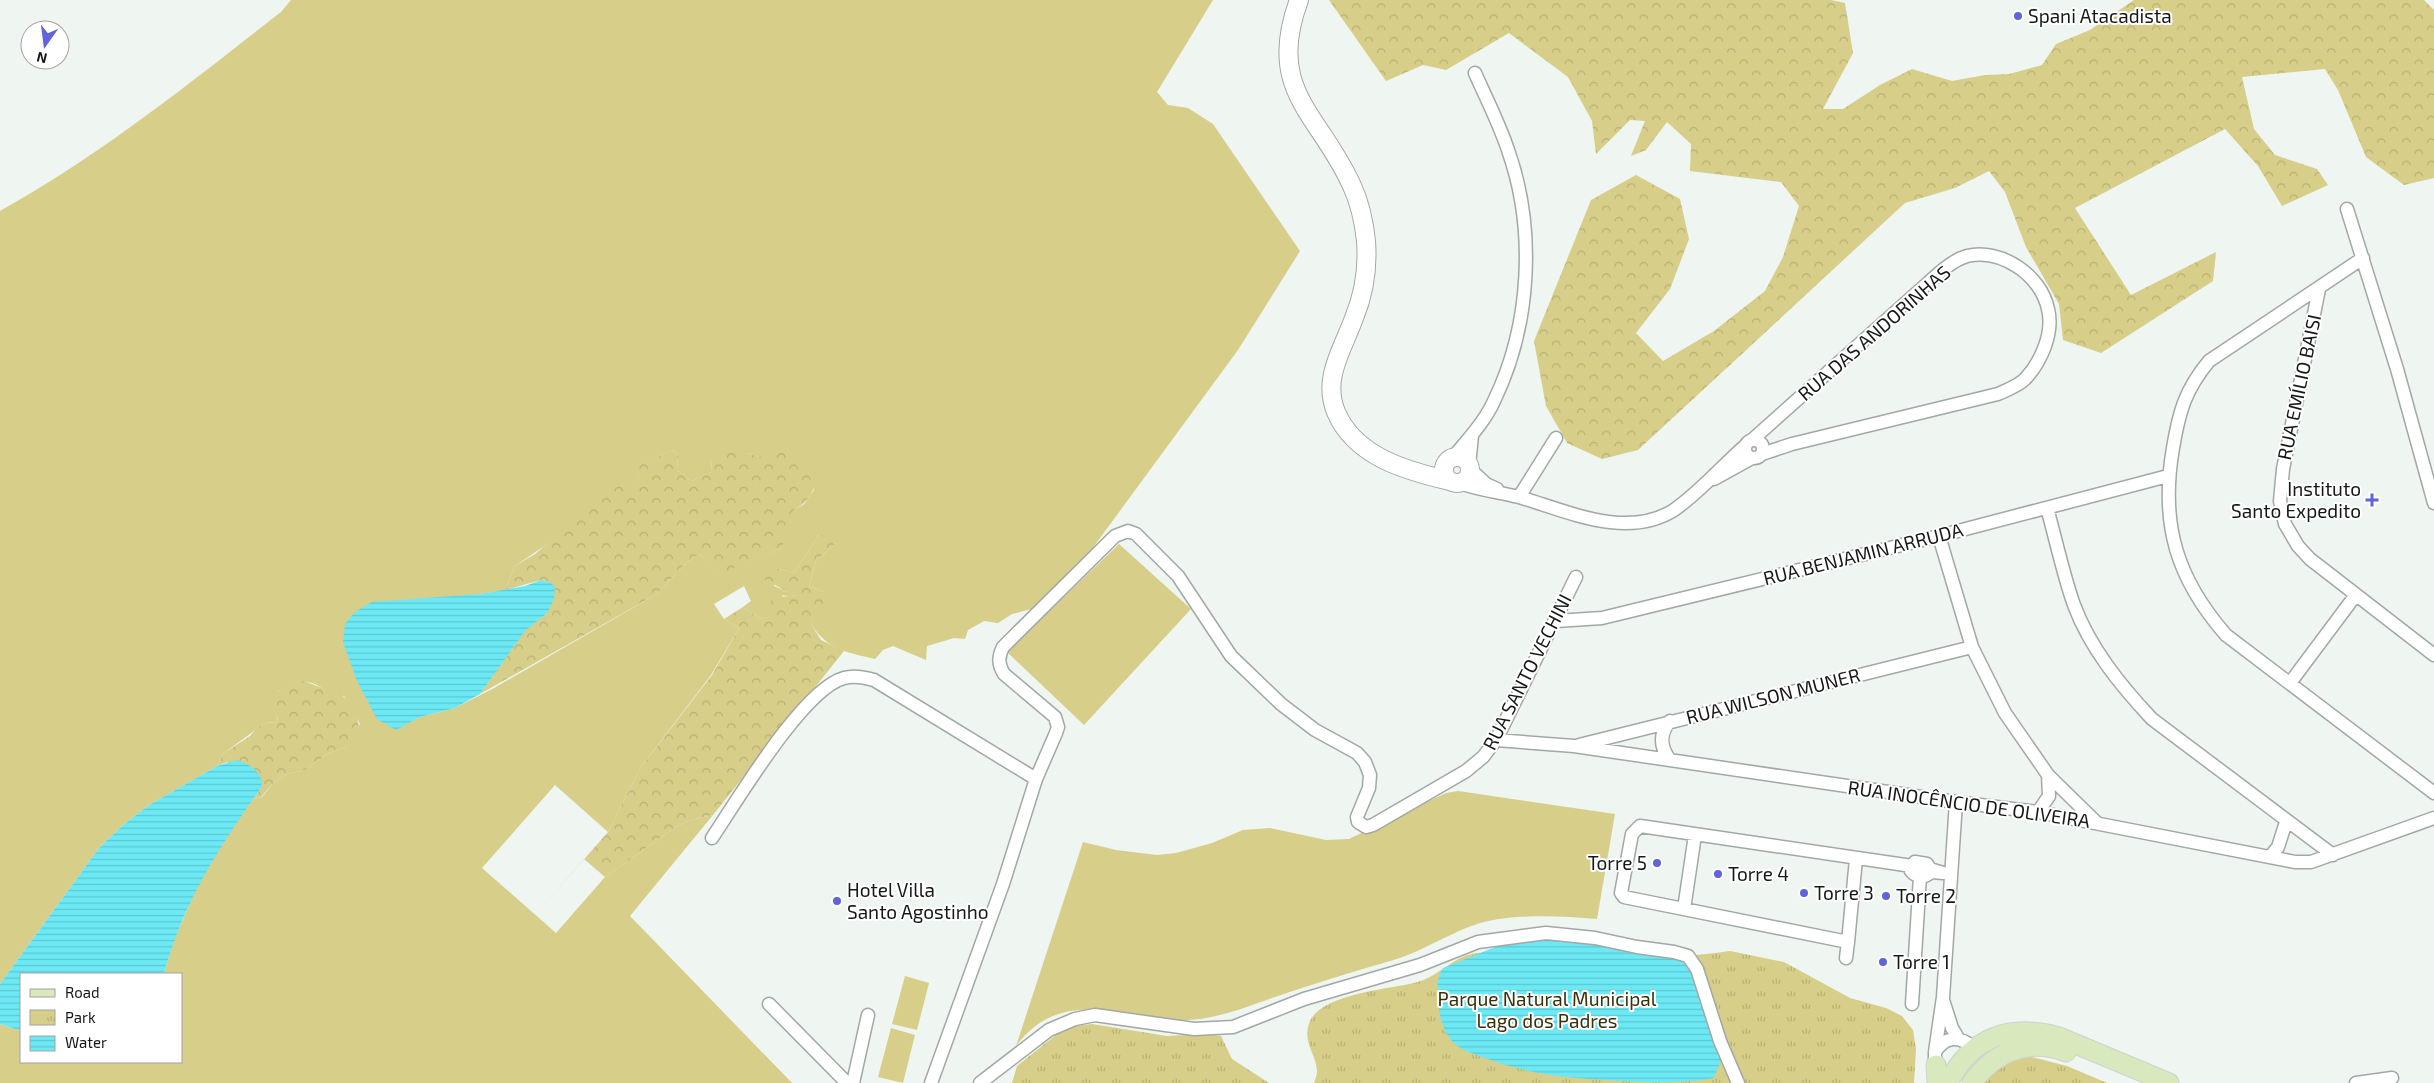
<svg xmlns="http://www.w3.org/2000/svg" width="2434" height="1083" font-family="'Exo 2',sans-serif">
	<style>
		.grass { fill: #d7ce89; fill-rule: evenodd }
		.forest { fill: url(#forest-crowns) }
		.park { fill: url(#park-tufts) }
		.water { fill: url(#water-rules) }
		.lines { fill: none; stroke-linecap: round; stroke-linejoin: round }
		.street-casing { stroke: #a2a8a4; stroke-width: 15 }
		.secondary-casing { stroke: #a2a8a4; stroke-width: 20 }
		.primary-casing { stroke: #d0d1d1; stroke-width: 21 }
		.street { stroke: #fff; stroke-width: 12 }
		.secondary { stroke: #fff; stroke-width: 18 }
		.primary { stroke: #d7e9bd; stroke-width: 19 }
		.poi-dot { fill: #6163dc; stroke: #fff; stroke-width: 2 }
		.labels { text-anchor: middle; stroke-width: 4; stroke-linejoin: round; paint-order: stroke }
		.poi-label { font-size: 19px; fill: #161817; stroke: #fff; text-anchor: start }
		.street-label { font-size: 19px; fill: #161817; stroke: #fff }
		.park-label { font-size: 19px; fill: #353008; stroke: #fff }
	</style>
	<defs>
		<pattern id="forest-crowns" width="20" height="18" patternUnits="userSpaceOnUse" patternTransform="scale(1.25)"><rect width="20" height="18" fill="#d7ce89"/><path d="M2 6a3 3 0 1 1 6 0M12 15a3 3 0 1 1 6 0" fill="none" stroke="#b8b076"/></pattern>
		<pattern id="park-tufts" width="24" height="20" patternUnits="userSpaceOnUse" patternTransform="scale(1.25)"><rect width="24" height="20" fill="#d7ce89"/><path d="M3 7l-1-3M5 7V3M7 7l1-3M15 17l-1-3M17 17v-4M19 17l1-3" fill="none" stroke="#b8b076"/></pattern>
		<pattern id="water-rules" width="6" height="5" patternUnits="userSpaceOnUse" patternTransform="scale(1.25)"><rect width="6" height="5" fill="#6ce9f4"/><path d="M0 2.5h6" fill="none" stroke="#5dc7d0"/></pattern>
	</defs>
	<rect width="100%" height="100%" fill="#eff5f0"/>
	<path class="grass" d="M291,0h922l-56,92 11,13 20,3 25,16 87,127 -62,99 -160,218 -35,38 -31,8 -14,9 -14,-2 -16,9 -3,9 -11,-1 -27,8 -1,14 -33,-14 -10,4 -8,9c-29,-7 -47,-9 -64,-35l13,-32 -15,-6 7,-25 20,-18 -17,-8 -25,38 -19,-5 -1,18 21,9 -5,2 -7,-2 -15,22 -7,2 -18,-12 8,-6 -7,-15 -30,18 10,15 15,9 -28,47 -70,92 -33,65 -53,-47 -73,83 74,65 49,-56 72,-51 13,-6 23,-5 -83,101 162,167h-792v-59l21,7v31h160v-88h-17l8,-29 25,-58 31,-54 17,-24 8,-10 9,-2 12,-15 13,-8 18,-4 24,-17 17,-6 14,-23 -16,-28h-16c-4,-3 -4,-7 -8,-9 -14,-10 -29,-4 -42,4l-2,22 2,9 -13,1 -41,30 -7,13 -68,39 -26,20 -24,23 -99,136v-773c101,-56 190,-128 281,-199zM674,450l4,7 -1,13 15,11 19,-9 1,-12 35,-7 63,20 4,17 -10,14 -11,7 -13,38 -64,26 -15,-21 -14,8 -30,32 -163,94 -39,20 -35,9 -24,12 84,-135 25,-4 10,-24 123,-84 2,-17z
		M1119,544l72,65 -107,116 -77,-73z
		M1458,791l157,23 -18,105c-35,-3 -74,-5 -109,2 -26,6 -48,20 -73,31 -23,10 -48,15 -72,23 -22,7 -46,14 -68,22 -23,8 -45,17 -69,21 -69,13 -137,-42 -190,28l67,-204 33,8 41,5 19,-2 36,-10 31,-13 27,-2 56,12 23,-1 97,-46z
		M905,976l24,7 -12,47 -25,-6z
		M891,1028l24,7 -12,48 -25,-6z"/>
	<path class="forest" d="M1329,0h502l14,3 8,50 -30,56h20l37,-24 32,-16 40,12 33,-6 24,-1 33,-9 14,-21 34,-14 44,-30h290l10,10v168l-30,7 -38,-28 -28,-67 -13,-21 -83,8 12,52 21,26 42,14 11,16 -46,21 -24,-40 -33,-37 -150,79 56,87 85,-43 -3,29 -112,72 -38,-13 -4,-36 -33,-57 -21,-55 -16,-21 -34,17 -50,15 -267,247 -36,9 -35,-16 -21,-37 -12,-65 57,-141 45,-25 44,24 9,40 -19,50 -34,44 27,28 51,-30 51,-40 18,-34 16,-51 -18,-24 -91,-11 1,-27 -24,-22 -21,28 -15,6 14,-35 -15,-1 -34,34 -4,-33 -24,-44 -59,-44 -63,37 -23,-5 -37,16z
		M765,446l29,11 3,10 13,6 6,7c-3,15 -10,23 -23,31l3,11 -16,27 -64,27 -15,-22 -14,8 -30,32 -177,100 45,-64 22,-17 3,-31 -9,-2 -36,10 10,-24 20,-12 83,-70 10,3 10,-5 1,-17 35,-15 4,7 -1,13 15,11 19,-9 1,-12 10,-9 25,2 13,4z
		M819,535l10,1 7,7 -20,18 -7,25 15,6 9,11 -16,9 -6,12 10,16 23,11 -131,164 -23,5 -13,6 -72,51 -21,-18 -49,56 73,-83 33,-65 71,-92 27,-47 -15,-9 19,-12 18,12 7,-2 4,-20 23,-1 -31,-17v-9l11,-2 19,5z
		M304,681l18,7 6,8 10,-4c12,8 22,26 21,40l-13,15 -17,6 -24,17 -18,4 -13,8 -13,15 -8,2 8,-11 -34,-26 -10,4 7,-13 26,-17 6,-7 9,-6 13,-1c0,-6 -4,-10 -4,-16 -2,-18 16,-23 30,-25z"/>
	<path class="park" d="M1730,951l54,11 66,36 36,10 16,8 11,14 3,19 -2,34h-600c1,-3 3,-8 3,-11 0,-18 -16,-30 -7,-51 12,-27 79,-32 104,-38 24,-5 40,-28 63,-30 19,-2 38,0 57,1 65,1 131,7 196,-3z
		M1092,1024l75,12 37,-2 17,2 11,23 37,24h-257l5,-17 40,-32 17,-8z
		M2032,1057l35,9 40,17h-126l33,-25z"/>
	<path class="water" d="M541,580l9,2 5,5 -1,12 -7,14 -22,18 -45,63 -25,14 -35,9 -24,13 -19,-11 -20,-38 -14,-39 2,-18 10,-12 17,-10 108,-8 45,-8z
		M236,760c12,3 22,9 26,21l-1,7c-42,59 -78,115 -97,186h-143v57l-21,-7v-40l99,-136 24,-23 26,-20 68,-39z
		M1546,935l142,21 32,85 1,19 -7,18c-22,5 -65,5 -91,3 -52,-3 -84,-4 -135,-22 -11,-4 -26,-8 -34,-16 -11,-10 -15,-29 -16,-42 0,-13 -2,-23 5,-33l67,-27z"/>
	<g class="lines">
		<g class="street-casing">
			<path id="street" d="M2347,209l50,160 37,134
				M2363,258l-154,103c-24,29 -30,51 -36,87 -13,75 3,130 53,187l208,158
				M2319,289l-36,180 -3,32 5,23 13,22 12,13 124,96
				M1745 449a9 9 0 1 1 18 0a9 9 0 1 1-18 0Z
				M1752,440l177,-158c11,-10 24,-22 38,-26 34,-8 74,19 81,53 6,24 -7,53 -23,70 -7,7 -18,11 -27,15l-206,50 -30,10
				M1452,459c15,-19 32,-36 42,-58 37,-76 42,-172 14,-251 -9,-27 -22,-52 -33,-77
				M1469,465l3,-29
				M1470,469l16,15 11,5
				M1714,479l38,-21
				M1460,483c19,7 39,9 59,14 48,14 108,43 155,13 26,-18 48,-44 71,-64
				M1519,497l37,-59
				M2047,508c9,32 16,66 27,97 16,43 47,81 78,114l181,136
				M1939,536l33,111 33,66 43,62 48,47
				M1556,621l46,-3 337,-82 229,-60
				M2290,683l65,-87
				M1670,721c-11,13 -10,26 0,39
				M1496,740l78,6 382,56 82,10 257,50h16l123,-44
				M1579,745l393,-98
				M2038,812l11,-16 -1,-21
				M712,838c25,-37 91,-149 132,-160 10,-3 20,-1 30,2l162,99
				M2270,857l8,-10 8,-25
				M1856,859l-8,83 -224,-45 -3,-4 11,-59 8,-8 272,40
				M1915,862l12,2 3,5 13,4 -11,-1 -7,4 -11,-2 -3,-3z
				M1684,909l11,-74
				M1846,958l2,-16
				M1943,1000l9,28 6,10
				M769,1004l78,79
				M1912,1004l8,-128
				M1935,1052c11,-17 25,-16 39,-4
				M1939,1070l-4,-9v-9l8,-55 13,-195
				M853,1083l15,-68
				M931,1083l72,-199 33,-105 20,-46 2,-6 -3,-10 -51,-43c-6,-10 -6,-17 -1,-27l112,-111 13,-5 8,3 42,42 53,80 50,48 34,26 42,23 8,9 5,13 -1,13 -12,29 1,5 8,5 7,-2 93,-54 17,-14 13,-17 80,-163
				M980,1083l69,-53 26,-11 20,-4 99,14 39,-2 71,-28 116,-34 58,-23 68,-9 49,5 42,9 37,5 14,4 9,13 23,72 18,42
				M2356,1083l36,-5"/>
		</g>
		<g class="secondary-casing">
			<path id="secondary" d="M1299,0c-34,91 21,114 53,186 8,17 12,36 14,55 2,26 -2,53 -12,77 -11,31 -32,60 -18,94 19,45 71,59 114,69
				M1444 470a13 13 0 1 1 26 0a13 13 0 1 1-26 0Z"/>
		</g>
		<g class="primary-casing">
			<path id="primary" d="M1936,1065l1,18
				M1948,1083c23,-46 62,-60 111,-46l110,46
				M1972,1083c22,-32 58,-45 94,-31"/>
		</g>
		<use href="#street" class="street"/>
		<use href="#secondary" class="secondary"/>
		<use href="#primary" class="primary"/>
	</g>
	<g class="poi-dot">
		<circle cx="2018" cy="16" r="5"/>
		<path d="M2369.5 492.5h5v5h5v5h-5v5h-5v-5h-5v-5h5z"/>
		<circle cx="1657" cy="863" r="5"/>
		<circle cx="1718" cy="874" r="5"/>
		<circle cx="1804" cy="893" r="5"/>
		<circle cx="1886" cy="896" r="5"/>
		<circle cx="837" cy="901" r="5"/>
		<circle cx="1883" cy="962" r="5"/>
	</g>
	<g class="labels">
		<g class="poi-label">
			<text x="2028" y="23">Spani Atacadista</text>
			<text x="2361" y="496" text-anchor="end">Instituto<tspan x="2361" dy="22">Santo Expedito</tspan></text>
			<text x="1647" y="870" text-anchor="end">Torre 5</text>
			<text x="1728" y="881">Torre 4</text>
			<text x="847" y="897">Hotel Villa<tspan x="847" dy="22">Santo Agostinho</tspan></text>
			<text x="1814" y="900">Torre 3</text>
			<text x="1896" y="903">Torre 2</text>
			<text x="1893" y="969">Torre 1</text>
		</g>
		<g class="street-label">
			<text transform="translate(1874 333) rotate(-41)" y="7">RUA DAS ANDORINHAS</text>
			<text transform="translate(2299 387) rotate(-78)" y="7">RUA EMÍLIO BAISI</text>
			<text transform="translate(1863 554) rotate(-14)" y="7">RUA BENJAMIN ARRUDA</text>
			<text transform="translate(1527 672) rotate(-63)" y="7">RUA SANTO VECHINI</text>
			<text transform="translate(1773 696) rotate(-14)" y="7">RUA WILSON MUNER</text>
			<text transform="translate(1969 804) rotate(8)" y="7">RUA INOCÊNCIO DE OLIVEIRA</text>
		</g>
		<g class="park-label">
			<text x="1547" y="1006">Parque Natural Municipal<tspan x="1547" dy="22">Lago dos Padres</tspan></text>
		</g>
	</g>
	<rect x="20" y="973" width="162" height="90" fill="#ffffff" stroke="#a2a3a2"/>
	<rect x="30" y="989" width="25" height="8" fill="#d7e9bd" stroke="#a2a3a2"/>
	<text x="65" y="998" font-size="15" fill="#161817">Road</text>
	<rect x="30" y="1010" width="25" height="15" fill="url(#park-tufts)" stroke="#a2a3a2"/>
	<text x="65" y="1023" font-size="15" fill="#161817">Park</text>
	<rect x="30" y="1036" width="25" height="15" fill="url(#water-rules)" stroke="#a2a3a2"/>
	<text x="65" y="1048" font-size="15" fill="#161817">Water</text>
	<g transform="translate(45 45) rotate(194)"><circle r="24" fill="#ffffff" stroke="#a2a3a2"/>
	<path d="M0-4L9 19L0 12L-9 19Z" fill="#6163dc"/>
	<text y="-8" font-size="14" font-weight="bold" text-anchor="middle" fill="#161817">N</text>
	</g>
</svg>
